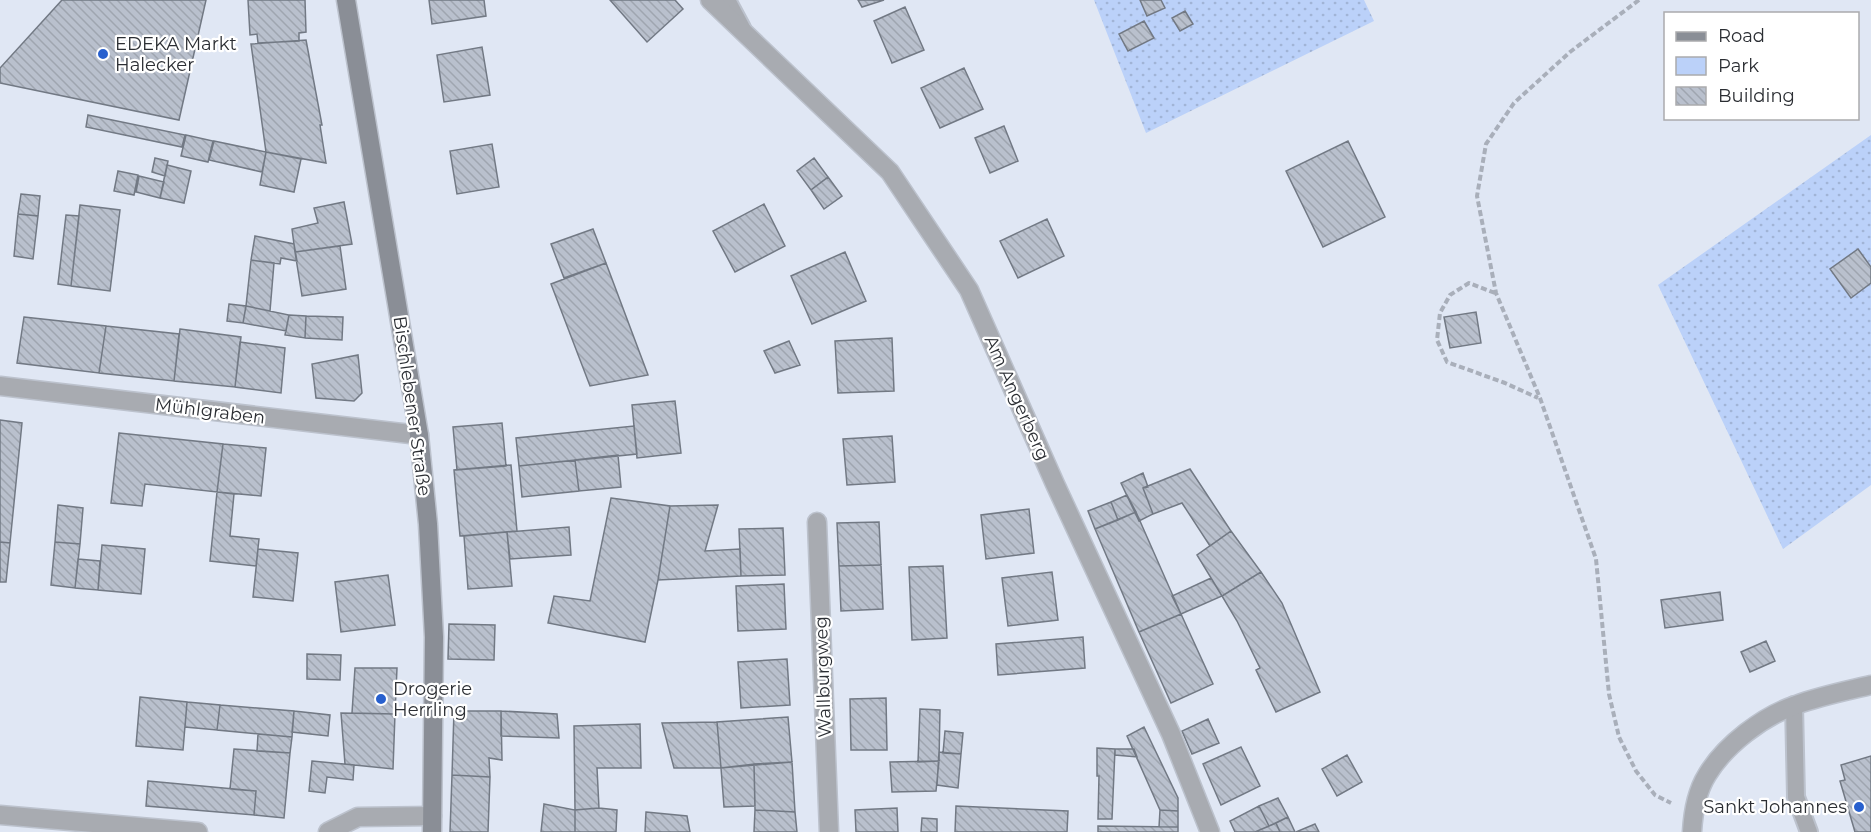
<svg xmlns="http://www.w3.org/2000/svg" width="1871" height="832" font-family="Montserrat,sans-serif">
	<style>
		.green { fill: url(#green-dots) }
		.building { fill: url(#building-back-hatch); stroke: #727984; stroke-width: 1.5 }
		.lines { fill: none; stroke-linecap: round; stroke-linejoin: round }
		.lane-casing { stroke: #bcc2cd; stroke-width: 20 }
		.street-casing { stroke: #bcc2cd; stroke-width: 21 }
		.secondary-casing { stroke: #bcc2cd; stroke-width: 21 }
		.path { stroke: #a9afba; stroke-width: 4; stroke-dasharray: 6 3; stroke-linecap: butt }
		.lane { stroke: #a8abb1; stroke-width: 16 }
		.street { stroke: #a8abb1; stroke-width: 18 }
		.secondary { stroke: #8a8e96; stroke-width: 18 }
		.poi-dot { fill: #2860ce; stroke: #fff; stroke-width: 2 }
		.labels { text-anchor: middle; stroke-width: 4.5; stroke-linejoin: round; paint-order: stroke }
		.poi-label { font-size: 18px; fill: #2b2e33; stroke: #fff; text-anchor: start }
		.street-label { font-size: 18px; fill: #2b2e33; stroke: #fff }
	</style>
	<defs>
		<pattern id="green-dots" width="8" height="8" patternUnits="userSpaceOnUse" patternTransform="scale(1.5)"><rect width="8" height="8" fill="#bbd1f9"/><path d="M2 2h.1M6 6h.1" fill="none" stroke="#a1b4d6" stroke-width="1.8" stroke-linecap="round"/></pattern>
		<pattern id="building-back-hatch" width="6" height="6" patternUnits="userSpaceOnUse" patternTransform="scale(1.5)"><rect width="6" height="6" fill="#b9c0cd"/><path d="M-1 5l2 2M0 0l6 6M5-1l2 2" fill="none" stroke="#9fa5b0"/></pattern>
	</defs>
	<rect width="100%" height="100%" fill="#e0e7f4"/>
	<path class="green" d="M1094,0h270l10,21 -228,112z
		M1871,135v350l-88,64 -125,-264z"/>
	<path class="building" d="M62,0h144l-27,120 -179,-37v-15z
		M248,0h57l1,32 -7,1v8l-41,2 -1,-9 -7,1z
		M429,0h55l2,16 -54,8z
		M610,0h65l8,9 -36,33z
		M858,0h26l-22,7z
		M1140,0h21l4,8 -18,8z
		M905,7l19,43 -32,13 -18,-42z
		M1185,11l8,13 -13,7 -8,-13z
		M1144,21l10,17 -26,13 -9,-17z
		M306,40l16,85h-2l6,38 -60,-11 -15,-108z
		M482,47l8,48 -46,7 -7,-47z
		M964,68l19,41 -43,19 -19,-40z
		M88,115l97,20 -3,12 -96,-20z
		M1004,126l14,35 -28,12 -15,-35z
		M186,135l27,6 -5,21 -27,-6z
		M214,141l52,11 -4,20 -53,-12z
		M1348,141l37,76 -62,30 -37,-76z
		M492,144l7,43 -42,7 -7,-43z
		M266,152l35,7 -7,33 -34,-7z
		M155,158l13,3 -3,15 -13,-4z
		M814,158l14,19 -17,13 -14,-19z
		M167,165l24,6 -7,32 -24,-5z
		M118,171l20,4 -4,20 -20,-4z
		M139,176l25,6 -4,16 -24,-6z
		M828,177l14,19 -18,13 -13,-19z
		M21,194l19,2 -2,20 -20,-2z
		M344,202l8,42 -57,8 -3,-23 26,-6 -4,-15z
		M764,204l21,42 -50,26 -22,-41z
		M80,205l40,5 -10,81 -39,-5z
		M18,214l20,2 -5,43 -19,-3z
		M66,215l13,1 -8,70 -13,-2z
		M1047,219l17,37 -46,22 -18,-37z
		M593,229l13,34 -42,15 -13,-34z
		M255,236l39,8 3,17 -16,-3 -1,6 -29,-4z
		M340,246l6,43 -44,7 -7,-44z
		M1858,249l13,18v16l-20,15 -21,-29z
		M845,252l21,49 -54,23 -21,-48z
		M251,260l23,3 -4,48 -24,-5z
		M606,263l42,112 -58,11 -39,-102z
		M229,304l17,2 -3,17 -16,-2z
		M246,306l43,9 -3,16 -43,-8z
		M1476,312l5,31 -31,5 -6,-31z
		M289,315l17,1 -1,22 -20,-3z
		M306,316l37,1 -1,23 -37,-2z
		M24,317l82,9 -7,47 -82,-10z
		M106,326l73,8 -5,47 -75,-8z
		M180,329l61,8 -6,50 -61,-6z
		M892,338l2,53 -56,2 -3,-52z
		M789,341l11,24 -25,8 -11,-22z
		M240,342l45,6 -4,45 -46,-6z
		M358,355l4,38 -8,8 -38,-3 -4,-34z
		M675,401l6,52 -44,5 -5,-53z
		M0,420l22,3 -12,120 -10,-1z
		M502,423l4,43 -49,4 -4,-43z
		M634,426l3,28 -118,12 -3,-28z
		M119,433l104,11 -6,48 -72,-8 -3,22 -31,-3z
		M892,436l3,46 -48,3 -4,-46z
		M223,444l43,4 -5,48 -44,-4z
		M618,455l3,32 -42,4 -4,-31z
		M575,460l4,31 -57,6 -3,-31z
		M511,465l6,66 -57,5 -6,-66z
		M1190,469l41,62 -21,15 -28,-43 -29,11 -10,-26z
		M1143,473l5,14 -5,1 10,26 -14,7 -18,-38z
		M217,492l17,2 -4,42 29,3 -3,27 -46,-5z
		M1127,495l9,17 -18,8 -7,-18z
		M611,498l59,8 -12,74 -13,62 -97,-19 6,-27 36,5z
		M1111,502l7,18 -23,9 -7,-18z
		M58,505l25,3 -3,36 -25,-2z
		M718,505l-13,46 35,-2 1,27 -83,4 12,-74z
		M1029,509l5,44 -48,6 -5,-44z
		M1136,512l45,102 -42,18 -44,-103z
		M879,522l2,43 -42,1 -2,-43z
		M569,527l2,28 -61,4 -3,-27z
		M783,528l2,47 -44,1 -2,-47z
		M1231,531l30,41 -39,24 -25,-41z
		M507,532l5,54 -44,3 -4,-53z
		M0,542l10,1 -4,39h-6z
		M55,542l25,2 -5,44 -24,-3z
		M102,545l43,4 -4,45 -43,-4z
		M258,549l40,4 -5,48 -40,-4z
		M78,559l22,2 -2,29 -23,-2z
		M881,565l2,44 -42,2 -2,-45z
		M943,566l4,72 -35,2 -3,-73z
		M1052,572l6,48 -50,6 -6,-48z
		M1261,572l21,31 38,89 -44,20 -20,-42 4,-2 -23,-47 -15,-25z
		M388,575l7,50 -54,7 -6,-50z
		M1211,578l11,18 -41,18 -9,-18z
		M784,584l2,45 -48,2 -2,-45z
		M1720,592l3,28 -58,8 -4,-28z
		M1181,614l32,70 -42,19 -32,-71z
		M449,624l46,1 -1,35 -46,-1z
		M1083,637l2,31 -87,7 -2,-31z
		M1766,641l9,20 -25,11 -9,-20z
		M307,654l34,1 -1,25 -33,-1z
		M787,659l3,46 -49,3 -3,-46z
		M355,668h42l-2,46 -43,-1z
		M140,697l47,5 -4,48 -47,-4z
		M886,698l1,52h-36l-1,-51z
		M187,702l33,3 -3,25 -32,-3z
		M220,705l74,6 -2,26 -75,-7z
		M920,709l20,1 -1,51 -21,1z
		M294,711l36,4 -2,21 -36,-4z
		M454,711h47l1,49 -13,-2 1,19 -38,-2z
		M501,711l56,3 2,24 -58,-2z
		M341,713l54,1 -2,55 -48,-5z
		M788,717l4,45 -71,6 -4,-46z
		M1208,719l11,24 -27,11 -10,-23z
		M717,722l4,46h-47l-12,-45z
		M640,724l1,44h-44l2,40 -24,2 -1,-84z
		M1144,727l34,71v13l-18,-1 -33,-74z
		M945,731l18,2 -2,21 -18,-1z
		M258,734l34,3 -2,16 -33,-2z
		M1241,747l19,39 -39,19 -18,-41z
		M1097,748l18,1 -3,70h-14l1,-43h-2z
		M234,749l56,4 -6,65 -30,-3 2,-24 -26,-2z
		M1115,749h19l3,8 -22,-2z
		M939,752l22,2 -3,34 -21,-3z
		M1347,755l15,27 -25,14 -15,-27z
		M1871,756v76h-16l-15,-51 5,-1 -4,-15z
		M312,761l42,4 -1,15 -26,-3 -2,16 -16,-2z
		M939,761l-3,30 -44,1 -2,-30z
		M792,762l3,50 -40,-2 -1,-46z
		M754,764l1,42 -31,1 -3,-39z
		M452,775l38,2 -2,55h-38z
		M148,781l108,10 -2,24 -108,-9z
		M1278,798l10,19 -19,9 -10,-20z
		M544,804l31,6v22h-34z
		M956,806l112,5 -1,21h-112z
		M1259,806l10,20 -14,6h-20l-5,-11z
		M599,808l18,2 -1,22h-41v-22z
		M897,808l1,24h-42l-1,-22z
		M755,810l40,2 2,20h-43z
		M1160,810l18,1v16h-19z
		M646,812l41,4 3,16h-45z
		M1288,817l7,15h-15l-4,-9z
		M922,818l15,1v13h-16z
		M1276,823l4,9h-25z
		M1315,824l4,8h-23z
		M1098,826l80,1v5h-80z"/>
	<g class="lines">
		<g class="lane-casing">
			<path id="lane" d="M727,0l15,28
				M1794,705l2,92 13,35"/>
		</g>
		<g class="street-casing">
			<path id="street" d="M710,0l180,172 79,118 86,194 116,250 39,98
				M0,386l419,49
				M817,522l12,310
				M0,815l198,17
				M328,832l30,-15 74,-1
				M1692,832c1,-18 5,-41 15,-57 18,-30 56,-59 89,-70 24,-9 50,-14 75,-20"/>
		</g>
		<g class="secondary-casing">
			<path id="secondary" d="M346,0l73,435 9,89 6,113 -2,195"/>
		</g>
		<path class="path" d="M1639,0l-69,52 -56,51 -28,41 -9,52 19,97 44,105 56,161 13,135 10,43 17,34 19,24 16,8
			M1495,293l-26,-10 -19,12 -10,18 -3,27 10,22 58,21 33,15"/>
		<use href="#lane" class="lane"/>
		<use href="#street" class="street"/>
		<use href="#secondary" class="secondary"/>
	</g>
	<g class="poi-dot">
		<circle cx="103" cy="54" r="6"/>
		<circle cx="381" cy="699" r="6"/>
		<circle cx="1859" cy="807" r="6"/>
	</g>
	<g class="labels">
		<g class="poi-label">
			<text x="115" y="50">EDEKA Markt<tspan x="115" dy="21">Halecker</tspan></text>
			<text x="393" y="695">Drogerie<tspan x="393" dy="21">Herrling</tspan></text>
			<text x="1847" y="813" text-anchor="end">Sankt Johannes</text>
		</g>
		<g class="street-label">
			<text transform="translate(1017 398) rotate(66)" y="6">Am Angerberg</text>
			<text transform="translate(412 406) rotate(82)" y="6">Bischlebener Straße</text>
			<text transform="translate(210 411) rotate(7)" y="6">Mühlgraben</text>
			<text transform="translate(823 677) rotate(-92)" y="6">Wallburgweg</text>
		</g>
	</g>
	<rect x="1664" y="12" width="195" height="108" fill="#ffffff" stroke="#aaabad" stroke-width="1.5"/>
	<rect x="1676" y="32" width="30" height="9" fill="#8a8e96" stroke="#aaabad" stroke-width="1.5"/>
	<text x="1718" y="42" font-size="18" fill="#2b2e33">Road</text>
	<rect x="1676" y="57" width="30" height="18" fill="#bbd1f9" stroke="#aaabad" stroke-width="1.5"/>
	<text x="1718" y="72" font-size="18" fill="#2b2e33">Park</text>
	<rect x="1676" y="87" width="30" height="18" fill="url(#building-back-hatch)" stroke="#aaabad" stroke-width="1.5"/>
	<text x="1718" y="102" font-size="18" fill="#2b2e33">Building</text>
</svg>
